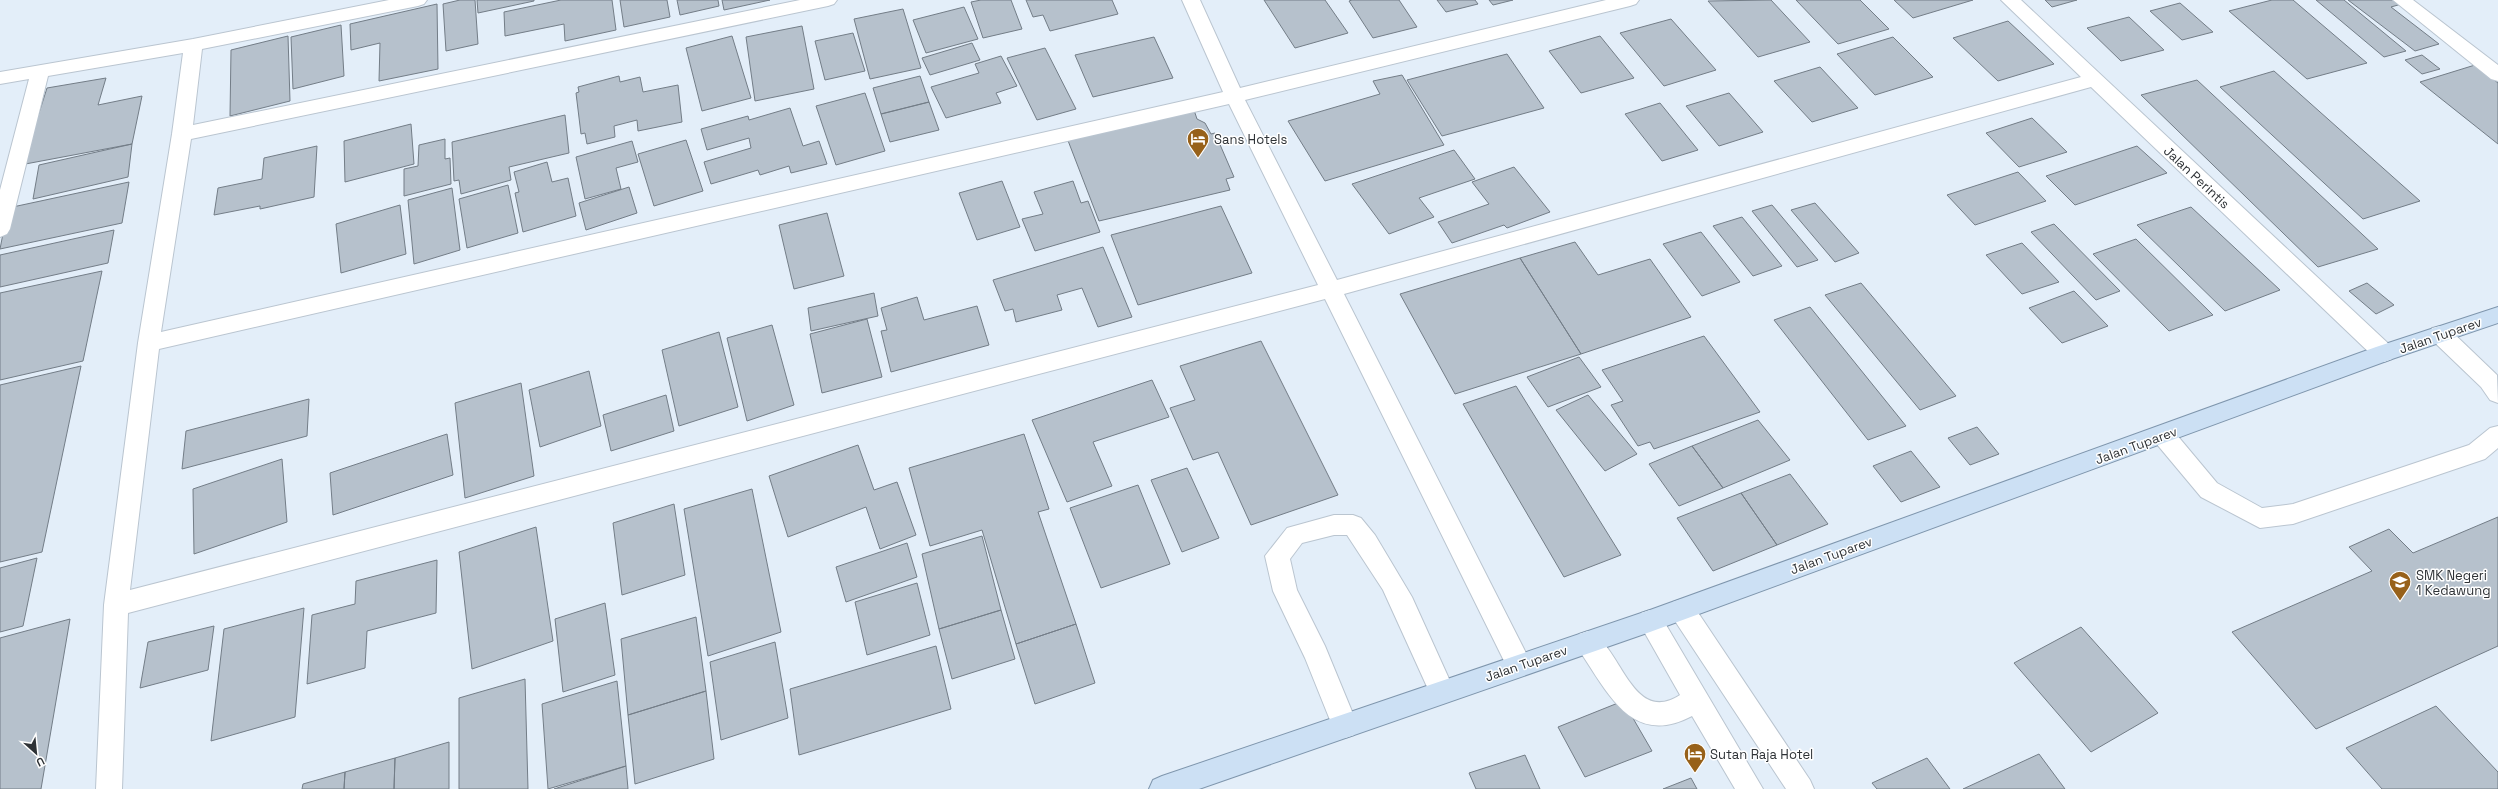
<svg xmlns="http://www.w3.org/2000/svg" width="2498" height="789" font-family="'Space Grotesk',sans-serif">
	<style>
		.building { fill: #b6c1cc; stroke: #737d87 }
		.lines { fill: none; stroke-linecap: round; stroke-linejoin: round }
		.lane-casing { stroke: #bac5d0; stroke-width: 2 }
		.street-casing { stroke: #bac5d0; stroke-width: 2 }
		.primary-casing { stroke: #7f96ad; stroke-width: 2 }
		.lane { fill: #fff; fill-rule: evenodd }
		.street { fill: #fff; fill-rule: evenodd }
		.primary { fill: #cce0f4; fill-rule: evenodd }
		.labels { text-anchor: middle; stroke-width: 3; stroke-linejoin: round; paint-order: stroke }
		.poi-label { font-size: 13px; fill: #2e3236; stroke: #fff; text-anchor: start }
		.street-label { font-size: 13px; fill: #2e3236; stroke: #fff }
	</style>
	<rect width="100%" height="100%" fill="#e3eef9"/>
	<path class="building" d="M460,0h15l3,44 -32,7 -3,-47z
		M477,0h57v1l-56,12z
		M561,0h51l4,30 -51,11 -1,-17 -59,12 -1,-24z
		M620,0h47l3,17 -46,10z
		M677,0h41l1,6 -39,9z
		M722,0h48l-46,10z
		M981,0h30l11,29 -39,9 -12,-36z
		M1026,0h86l6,14 -68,17 -7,-16 -10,2z
		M1264,0h61l23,33 -53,15z
		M1352,0h47l18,27 -44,11 -24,-37z
		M1437,0h38l3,4 -32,8z
		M1489,0h24l-20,5z
		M1771,0l39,42 -52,15 -50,-56z
		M1796,0h64l29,29 -51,15z
		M1894,0h79l-60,18z
		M2045,0h32l-25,7z
		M2272,0h21l74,63 -60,16 -78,-68z
		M2316,0h28l62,51 -22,6z
		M2348,0h53l4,3 -14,4 48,37 -24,7z
		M2180,3l33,29 -31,8 -32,-29z
		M437,4l1,65 -59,12 1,-38 -29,7 -1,-26z
		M964,7l14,32 -52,14 -13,-33z
		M903,9l18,59 -51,11 -16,-60z
		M2129,17l35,33 -43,11 -34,-33z
		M1671,19l45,51 -52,16 -44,-53z
		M2008,21l46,43 -56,17 -45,-43z
		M341,25l3,51 -51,13 -2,-52z
		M802,26l12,63 -59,12 -9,-64z
		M853,33l12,38 -40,9 -10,-39z
		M288,36l2,65 -60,15 1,-66z
		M732,36l19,62 -49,13 -16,-63z
		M1600,36l34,42 -53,15 -32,-42z
		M1154,37l19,41 -80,19 -18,-42z
		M1893,37l40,40 -58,18 -38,-41z
		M972,43l8,17 -50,15 -8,-17z
		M1045,48l31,61 -39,11 -30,-62z
		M1507,54l37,54 -102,28 -35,-56z
		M2422,55l18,14 -18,5 -17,-14z
		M1001,56l16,30 -21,7 5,10 -55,15 -15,-31 48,-14 -4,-9z
		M2475,65l23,18v61l-78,-62z
		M1820,67l38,41 -46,14 -38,-41z
		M2274,71l146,130 -57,18 -143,-132z
		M1402,75l42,70 -119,36 -37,-60 92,-27 -7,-13z
		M619,76l1,6 20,-5 3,15 35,-7 4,37 -44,9 -1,-11 -23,6 1,11 -28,7 -2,-11 -4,1 -5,-41 3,-1 -1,-5z
		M920,76l9,26 -48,12 -8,-26z
		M106,78l-8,27 44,-9 -10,48 -112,21 15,-49h3l9,-28z
		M2197,80l181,169 -60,18 -177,-172z
		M865,93l20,58 -49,14 -20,-59z
		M1729,93l34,39 -44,14 -33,-40z
		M929,102l10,28 -49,12 -9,-28z
		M1660,103l38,47 -36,11 -37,-47z
		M790,108l13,38 16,-5 8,23 -36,9 -2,-7 -29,9 -2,-5 -47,14 -7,-22 47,-14 -2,-10 -42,12 -6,-21 47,-13 1,4z
		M1194,110l3,9 8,4 6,11 4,-1 19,44 -8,2 4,11 -131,31 -32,-83z
		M565,115l4,38 -60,14 2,13 -50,14 -2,-14 -5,1 -2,-39z
		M2032,118l35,34 -48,15 -33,-34z
		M411,124l3,40 -69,18 -1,-41z
		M445,139v20l5,-1 1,26 -47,12v-27l14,-3 1,-21z
		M686,140l17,51 -49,15 -16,-52z
		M632,141l6,21 -22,6 5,21 -36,10 -9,-42z
		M132,144l-4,33 -95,22 6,-34z
		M317,146l-3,51 -54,12v-3l-46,9 4,-27 44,-9 2,-21z
		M2137,146l30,27 -92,32 -29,-29z
		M1454,150l21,29 -56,19 15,19 -45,17 -37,-50z
		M547,162l5,20 16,-4 8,38 -53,16 -8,-39 4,-1 -5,-20z
		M1514,167l36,45 -43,16 -3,-3 -52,18 -14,-21 51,-18 -17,-22z
		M2018,172l28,29 -71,24 -28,-30z
		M1002,181l18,46 -43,13 -18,-47z
		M1073,181l8,22 7,-2 12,31 -65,19 -13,-32 21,-5 -9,-22z
		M129,182l-7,41 -122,26 8,-41z
		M508,185l10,48 -51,15 -8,-49z
		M629,187l8,26 -51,17 -7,-27z
		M452,188l8,62 -46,14 -6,-64z
		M1815,203l44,50 -24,9 -44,-52z
		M400,205l6,49 -65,19 -5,-49z
		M1772,205l46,55 -21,7 -45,-56z
		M1221,206l31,67 -114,32 -27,-70z
		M2191,207l89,83 -55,21 -88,-86z
		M827,213l17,63 -50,13 -15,-64z
		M1742,217l40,49 -29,10 -40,-50z
		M2054,224l66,67 -24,9 -65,-68z
		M114,230l-6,33 -108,24v-32z
		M1701,232l39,50 -38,14 -39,-52z
		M2136,239l77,76 -44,16 -76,-77z
		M1575,242l23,33 52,-16 41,58 -110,37 -61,-96z
		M2022,243l37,39 -37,12 -36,-39z
		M1103,247l29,70 -34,10 -16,-39 -25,7 5,15 -46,12 -3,-13 -8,2 -12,-31z
		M1520,258l61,96 -126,40 -55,-100z
		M102,271l-19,90 -83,19v-87z
		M1861,283l95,113 -36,14 -95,-115z
		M2367,283l27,22 -18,9 -27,-23z
		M2074,291l34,35 -46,17 -33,-35z
		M874,293l4,23 -67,15 -3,-23z
		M917,297l7,23 53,-14 12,39 -98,27 -10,-41 6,-1 -6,-22z
		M1810,307l96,119 -38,14 -94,-120z
		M867,319l15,58 -60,16 -12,-59z
		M772,325l22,80 -47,16 -20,-83z
		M719,332l19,75 -59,19 -17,-76z
		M1704,336l56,76 -106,37 -4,-7 -12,4 -27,-41 12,-4 -21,-31z
		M1261,341l77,154 -87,30 -33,-73 -25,8 -23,-52 25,-8 -15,-34z
		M1579,357l22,30 -53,20 -21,-30z
		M81,366l-39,186 -42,10v-177z
		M589,371l12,55 -61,21 -11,-57z
		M1152,380l17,37 -76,25 19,44 -45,16 -35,-82z
		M521,383l13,93 -69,22 -10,-95z
		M1516,386l105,169 -57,22 -101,-173z
		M666,395l8,36 -63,20 -8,-36z
		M1588,395l49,59 -32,17 -49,-61z
		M309,399l-2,37 -125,33 4,-38z
		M1758,420l32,40 -67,28 -31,-42z
		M1977,427l22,27 -29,11 -22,-27z
		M447,434l6,41 -120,40 -3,-42z
		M1024,434l25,75 -11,3 38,112 -60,20 -34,-114 -52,16 -21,-78z
		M858,445l16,45 23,-8 19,53 -36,14 -14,-42 -78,30 -19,-61z
		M1692,446l31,42 -44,18 -30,-42z
		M1911,451l29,36 -39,15 -28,-36z
		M282,459l5,63 -93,32 -1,-65z
		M1187,468l32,70 -37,14 -31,-72z
		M1790,474l38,50 -51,21 -36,-52z
		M1138,485l32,79 -69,24 -31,-80z
		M752,489l29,143 -73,24 -24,-147z
		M1741,493l36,52 -64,26 -36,-53z
		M674,504l11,71 -63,20 -9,-72z
		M2498,517v129l-182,83 -84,-97 140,-61 -23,-24 40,-18 24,24z
		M536,527l17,114 -81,28 -13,-117z
		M982,536l19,74 -62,19 -17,-75z
		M907,543l10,34 -71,25 -10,-35z
		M37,558l-14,68 -23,6v-64z
		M437,560l-1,53 -69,18 -2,37 -58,16 5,-69 43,-11 1,-23z
		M917,583l13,52 -63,20 -12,-53z
		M605,603l10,72 -52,17 -8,-73z
		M304,608l-9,109 -84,24 13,-112z
		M1001,610l14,49 -63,20 -13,-50z
		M696,617l10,74 -78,24 -7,-76z
		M70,619l-29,170h-41v-151z
		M1076,624l19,59 -60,21 -19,-60z
		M214,626l-6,44 -68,18 8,-46z
		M2081,627l77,86 -67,39 -77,-89z
		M775,642l13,76 -67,22 -11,-78z
		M936,646l15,63 -152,46 -9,-66z
		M525,679l3,110h-69v-91z
		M617,681l9,85 -78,23 -6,-85z
		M706,691l8,68 -79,25 -7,-69z
		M1623,701l29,50 -67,26 -27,-50z
		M2436,706l62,66v17h-116l-36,-41z
		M449,742v47h-55l1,-31z
		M2039,754l26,35h-102z
		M1525,755l15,34h-64l-7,-16z
		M395,758l-1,31h-50l1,-17z
		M1927,758l23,31h-73l-5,-6z
		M626,766l2,23h-74z
		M345,772l-1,17h-42l1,-5z
		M1691,778l6,11h-34z"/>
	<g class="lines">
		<g class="lane-casing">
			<path id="lane" d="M2440,326l8,2 49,47 1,28 -8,-3 -9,-13 -49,-47 -3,-6 3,-6z
				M2163,426l8,2 46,55 45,25 31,-4 176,-59 21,-17 8,-2v22l-13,11 -192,65 -33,4 -59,-31 -46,-55 -3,-7 3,-7z
				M1334,515h19l8,3 14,17 37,62 43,95 -4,8 -9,4 -9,-4 -50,-110 -36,-55h-13l-32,8 -12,16 7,31 28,56 33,80 -4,9 -9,3 -9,-3 -31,-77 -32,-67 -8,-35 22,-28z
				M1650,610l9,3 104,176h-28l-43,-73c-60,32 -84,-23 -113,-66l-3,-8 3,-8 9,-3c33,12 43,96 92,64l-42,-74 3,-8z"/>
		</g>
		<g class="street-casing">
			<path id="street" d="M389,0h38l-3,4 -6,2 -216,43 -9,76 607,-125h37l-3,4 -6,2 -637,133 -30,193 1062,-240 -41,-92h18l40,88 366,-88h33l-3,4 -6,2 -385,94 92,180 744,-203 -80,-77h20l371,347 3,6 -3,6 -8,3 -8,-3 -285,-272 -747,207 184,363 4,8 -4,8 -9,4 -9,-4 -185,-374 -1197,314 -6,176h-26l8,-184 34,-262 34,-209 11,-81 -135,23 -38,153 -3,5 -7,3v-47l29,-111 -29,5v-12l193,-33zM1229,104l89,181 -1188,305 29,-241z
				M2393,0h20l85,65v16l-7,-2z
				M1682,599l9,3 119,178 4,9h-28l-113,-171 -3,-8 3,-8z"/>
		</g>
		<g class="primary-casing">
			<path id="primary" d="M2498,307v16l-106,36 -742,273 -451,157h-50l4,-9 9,-4 488,-166 726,-263z"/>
		</g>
		<use href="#lane" class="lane"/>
		<use href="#street" class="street"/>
		<use href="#primary" class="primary"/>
	</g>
	<defs>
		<g id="hotel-pin" transform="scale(1.15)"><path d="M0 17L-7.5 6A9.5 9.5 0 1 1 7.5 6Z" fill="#97611a" stroke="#fff"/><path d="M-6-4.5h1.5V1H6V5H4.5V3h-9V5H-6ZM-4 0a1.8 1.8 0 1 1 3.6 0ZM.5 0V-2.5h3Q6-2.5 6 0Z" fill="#fff"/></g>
		<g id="school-pin" transform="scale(1.15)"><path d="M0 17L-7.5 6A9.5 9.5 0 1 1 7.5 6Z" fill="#97611a" stroke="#fff"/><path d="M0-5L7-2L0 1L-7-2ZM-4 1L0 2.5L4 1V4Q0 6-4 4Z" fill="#fff"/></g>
	</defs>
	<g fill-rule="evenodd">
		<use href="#hotel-pin" x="1198" y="139"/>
		<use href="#school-pin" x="2400" y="582"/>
		<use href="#hotel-pin" x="1695" y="754"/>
	</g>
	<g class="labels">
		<g class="poi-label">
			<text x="1214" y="144">Sans Hotels</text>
			<text x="2416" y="580">SMK Negeri<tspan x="2416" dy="15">1 Kedawung</tspan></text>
			<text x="1710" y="759">Sutan Raja Hotel</text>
		</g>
		<g class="street-label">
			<text transform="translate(2197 177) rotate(43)" y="5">Jalan Perintis</text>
			<text transform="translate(2440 335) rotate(-19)" y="5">Jalan Tuparev</text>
			<text transform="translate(2136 445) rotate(-20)" y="5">Jalan Tuparev</text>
			<text transform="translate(1831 555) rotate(-20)" y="5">Jalan Tuparev</text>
			<text transform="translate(1526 663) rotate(-19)" y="5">Jalan Tuparev</text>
		</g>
	</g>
	<g transform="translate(36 753) rotate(153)" stroke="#ffffff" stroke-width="3" paint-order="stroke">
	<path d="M0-3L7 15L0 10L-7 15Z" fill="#2e3236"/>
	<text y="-6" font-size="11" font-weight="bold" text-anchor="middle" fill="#2e3236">U</text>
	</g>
</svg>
